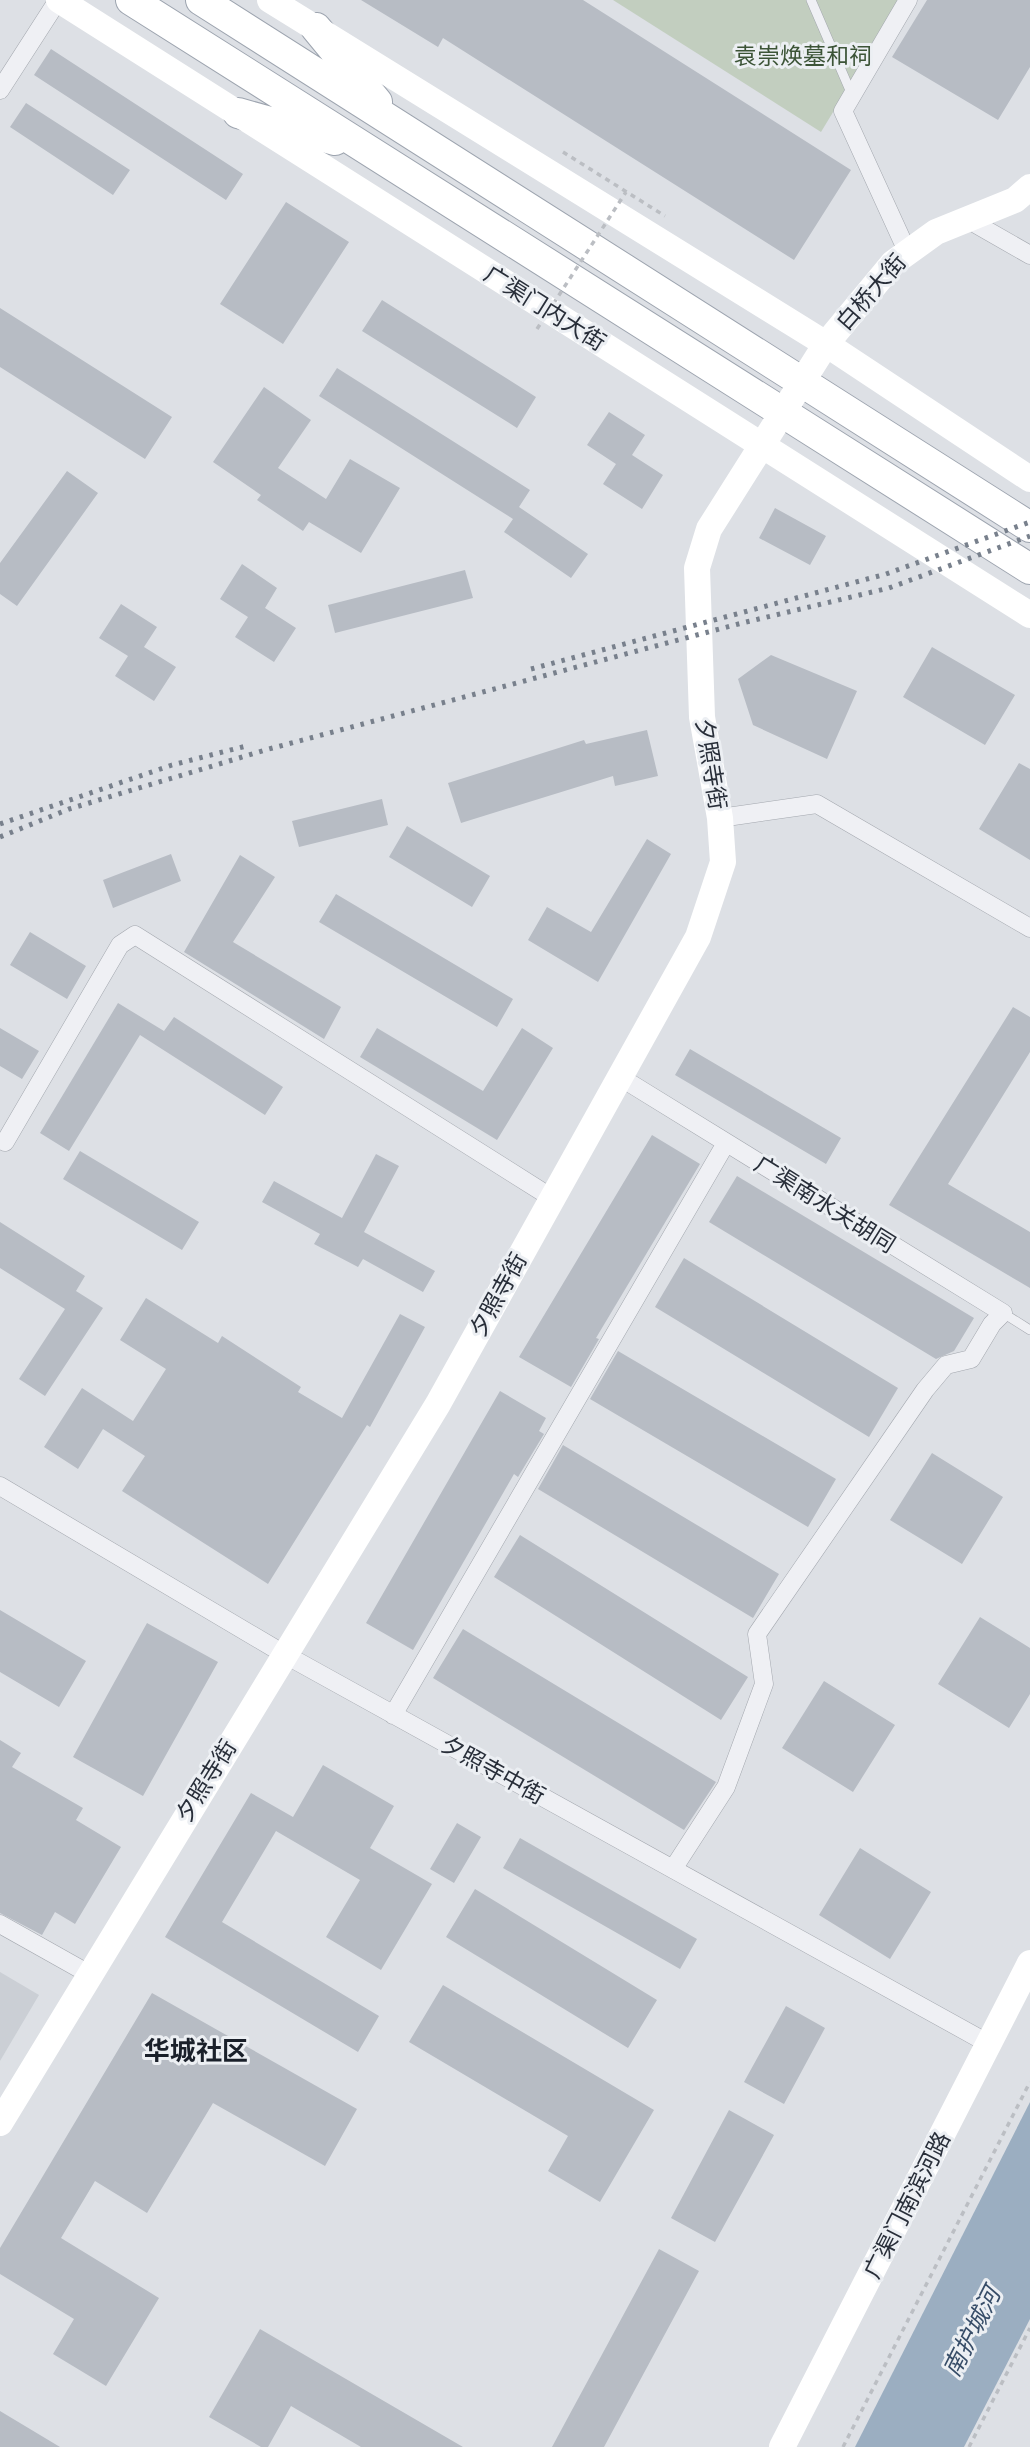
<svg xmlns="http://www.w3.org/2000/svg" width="1030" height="2447" font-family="Roboto,'Noto Sans SC',sans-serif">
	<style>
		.built { fill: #cbcfd5 }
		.green { fill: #c2cebf }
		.water { fill: #9baec1 }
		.building { fill: #b7bcc4 }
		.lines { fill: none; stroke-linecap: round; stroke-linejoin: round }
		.lane-casing { stroke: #a3a7ae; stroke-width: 10 }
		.street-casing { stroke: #a3a7ae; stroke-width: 19 }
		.primary-casing { stroke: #9da4af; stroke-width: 32 }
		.path { stroke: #bbbec3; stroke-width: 3.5; stroke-dasharray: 5 5; stroke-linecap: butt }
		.lane { stroke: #eff0f4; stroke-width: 9 }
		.street { stroke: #eff0f4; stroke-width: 18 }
		.secondary { stroke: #fff; stroke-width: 26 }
		.primary { stroke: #fff; stroke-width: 30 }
		.rail { stroke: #78808c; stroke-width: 5; stroke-dasharray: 3.5 7; stroke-linecap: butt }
		.path-bridge { stroke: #bbbec3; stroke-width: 3.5; stroke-dasharray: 5 5; stroke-linecap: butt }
		.labels { text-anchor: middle; stroke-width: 6; stroke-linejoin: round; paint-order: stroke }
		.park-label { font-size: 23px; fill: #3c5437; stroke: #eceff3 }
		.street-label { font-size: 23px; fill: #282e39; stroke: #eceff3 }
		.water-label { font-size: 24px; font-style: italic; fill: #374d68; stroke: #eceff3 }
		.quarter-label { font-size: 26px; font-weight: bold; fill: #1a202a; stroke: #eceff3 }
	</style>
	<rect width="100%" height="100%" fill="#dde0e5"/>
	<path class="built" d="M0,1972l39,23 -39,66z"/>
	<path class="green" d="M613,0h288l-80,132z"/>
	<path class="water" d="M1030,2102v217l-66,128h-109z"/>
	<path class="building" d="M361,0h222l268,170 -57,90 -351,-222 -5,9z
		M927,0h103v67l-32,53 -106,-63z
		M51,49l192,125 -17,26 -192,-125z
		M26,103l104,67 -17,25 -103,-68z
		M286,202l63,40 -66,102 -63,-40z
		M382,300l154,97 -19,31 -155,-97z
		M0,308l172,109 -27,42 -145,-92z
		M337,368l193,122 -11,17 69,47 -17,24 -67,-46 9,-13 -194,-123z
		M264,387l47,33 -33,48 48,31 24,-40 50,29 -39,65 -52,-31 -6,9 -46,-31 4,-5 -48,-33z
		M609,412l36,23 -13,20 31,20 -21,34 -39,-25 13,-20 -29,-19z
		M67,471l31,22 -81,113 -17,-12v-31z
		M775,508l51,28 -16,29 -51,-27z
		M242,564l35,24 -12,20 31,20 -22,34 -39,-25 13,-20 -28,-18z
		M465,570l8,28 -138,35 -7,-28z
		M121,604l36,23 -13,20 32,20 -22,34 -39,-25 13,-20 -29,-18z
		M932,647l83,48 -30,50 -82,-48z
		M771,655l86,36 -30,68 -74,-34 -15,-46z
		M647,730l11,46 -43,10 -2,-10 -152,47 -13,-40 136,-43 2,4z
		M1019,763l11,6v91l-51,-31z
		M382,799l6,26 -89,22 -7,-26z
		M407,826l83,50 -18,31 -83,-50z
		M647,839l24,15 -73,128 -70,-42 19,-33 44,25z
		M171,854l10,27 -68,27 -10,-28z
		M240,855l35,22 -42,65 108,65 -17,32 -140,-87z
		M336,894l177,105 -16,28 -178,-105z
		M30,932l56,34 -19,33 -57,-34z
		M118,1003l46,28 10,-14 109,70 -18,28 -125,-80 -71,116 -29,-18z
		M1013,1007l17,10v35l-82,132 82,48v56l-141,-83z
		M0,1028l39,23 -17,28 -22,-13z
		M377,1028l106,63 39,-63 31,20 -56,92 -137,-83z
		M690,1049l151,89 -15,26 -151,-89z
		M652,1135l48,29 -104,174 3,1 -28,48 -52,-30z
		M80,1151l119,71 -17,28 -119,-71z
		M376,1154l23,12 -35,66 71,39 -12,21 -60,-33 -5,8 -44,-23 6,-10 -58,-32 12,-21 68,37z
		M737,1176l237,142 -20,33 -18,8 -227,-137z
		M0,1222l85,54 -9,15 27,17 -58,88 -26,-17 46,-70 -65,-41z
		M684,1258l214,130 -29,49 -214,-130z
		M146,1298l72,45 4,-7 79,51 -3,5 44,26 58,-104 25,13 -55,100 -3,-2 -99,159 -146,-93 23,-35 -42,-27 -25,40 -34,-22 38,-59 51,33 33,-52 -46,-29z
		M618,1351l218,128 -28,48 -218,-128z
		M500,1391l46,27 -7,13 5,3 -26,43 -4,-3 -101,176 -47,-27z
		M563,1445l216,129 -26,44 -215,-129z
		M932,1453l71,44 -41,67 -72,-44z
		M520,1535l228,142 -27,43 -227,-143z
		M0,1610l86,51 -27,46 -59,-35z
		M980,1617l50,31v46l-21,34 -71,-44z
		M147,1623l71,39 -75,134 -70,-39z
		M463,1629l253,153 -32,48 -251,-152z
		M824,1681l71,44 -42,67 -71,-44z
		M0,1740l21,13 -9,14 71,41 -7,12 45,27 -46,77 -20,-12 -13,23 -42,-22z
		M323,1765l71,41 -24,42 62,36 -51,86 -55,-33 34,-57 -84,-49 -54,91 157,94 -21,36 -193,-115 86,-144 42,24z
		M457,1823l24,14 -27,46 -24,-14z
		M520,1838l177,101 -17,30 -177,-101z
		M860,1848l71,44 -41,67 -71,-44z
		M475,1889l182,111 -29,48 -182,-111z
		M443,1985l211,125 -54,92 -52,-31 20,-35 -159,-94z
		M152,1993l205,116 -32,57 -112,-63 -66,110 -52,-32 -34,57 98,60 -53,88 -53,-32 21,-35 -74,-45v-26z
		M786,2006l39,22 -41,76 -40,-22z
		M729,2110l45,25 -59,107 -44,-24z
		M659,2249l40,22 -95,176h-52z
		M260,2329l203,118h-102l-70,-41 -23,41h-7l-52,-30z
		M0,2411l60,36h-60z"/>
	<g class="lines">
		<g class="lane-casing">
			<path id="lane" d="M811,0l41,95
				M1003,1313l27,17"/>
		</g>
		<g class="street-casing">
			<path id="street" d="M0,90l58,-90
				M967,219l63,36
				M907,251l-64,-140 65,-111
				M720,818l97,-14 213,124
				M620,1077l383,236 -11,11 -21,35 -25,6 -21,25 -168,244 7,50 -38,103 -53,82
				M5,1142l115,-197 15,-10 417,263
				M0,1486l284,168 707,391
				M393,1715l333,-572
				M0,1924l89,50"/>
		</g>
		<g class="primary-casing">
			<path id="primary" d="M131,0l899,569
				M201,0l829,527
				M316,28l61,74
				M238,113l97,27"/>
		</g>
		<path class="path" d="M563,152l102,64
			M843,2447l187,-365
			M969,2447l61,-119"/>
		<use href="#lane" class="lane"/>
		<use href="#street" class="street"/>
		<path class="secondary" d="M59,0l971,615
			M270,0l556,344 204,135
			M0,2123l438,-719 260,-467 25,-75 -3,-44 -18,-101 -5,-149 12,-39 117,-185 67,-81 43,-31 79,-32 15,-13
			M782,2447l248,-484"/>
		<use href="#primary" class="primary"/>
		<path class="rail" d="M531,669l355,-95 144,-52
			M0,824l172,-59 78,-20
			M0,837l69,-28 200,-60 473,-126 147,-35 141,-52"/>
		<path class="path-bridge" d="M537,329l89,-137"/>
	</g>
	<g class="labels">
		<g class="park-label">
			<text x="803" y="64">袁崇焕墓和祠</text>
		</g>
		<g class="street-label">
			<text transform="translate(871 292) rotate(-49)" y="8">白桥大街</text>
			<text transform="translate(545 308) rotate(32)" y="8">广渠门内大街</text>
			<text transform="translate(711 764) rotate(81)" y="8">夕照寺街</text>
			<text transform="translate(825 1204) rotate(32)" y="8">广渠南水关胡同</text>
			<text transform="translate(498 1295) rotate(-61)" y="8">夕照寺街</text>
			<text transform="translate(493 1770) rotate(29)" y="8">夕照寺中街</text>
			<text transform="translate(206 1781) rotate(-58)" y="8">夕照寺街</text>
			<text transform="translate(907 2205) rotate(-63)" y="8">广渠门南滨河路</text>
		</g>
		<g class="water-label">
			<text transform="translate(972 2332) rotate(-63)" y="8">南护城河</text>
		</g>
		<g class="quarter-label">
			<text x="196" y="2060">华城社区</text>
		</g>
	</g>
</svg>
